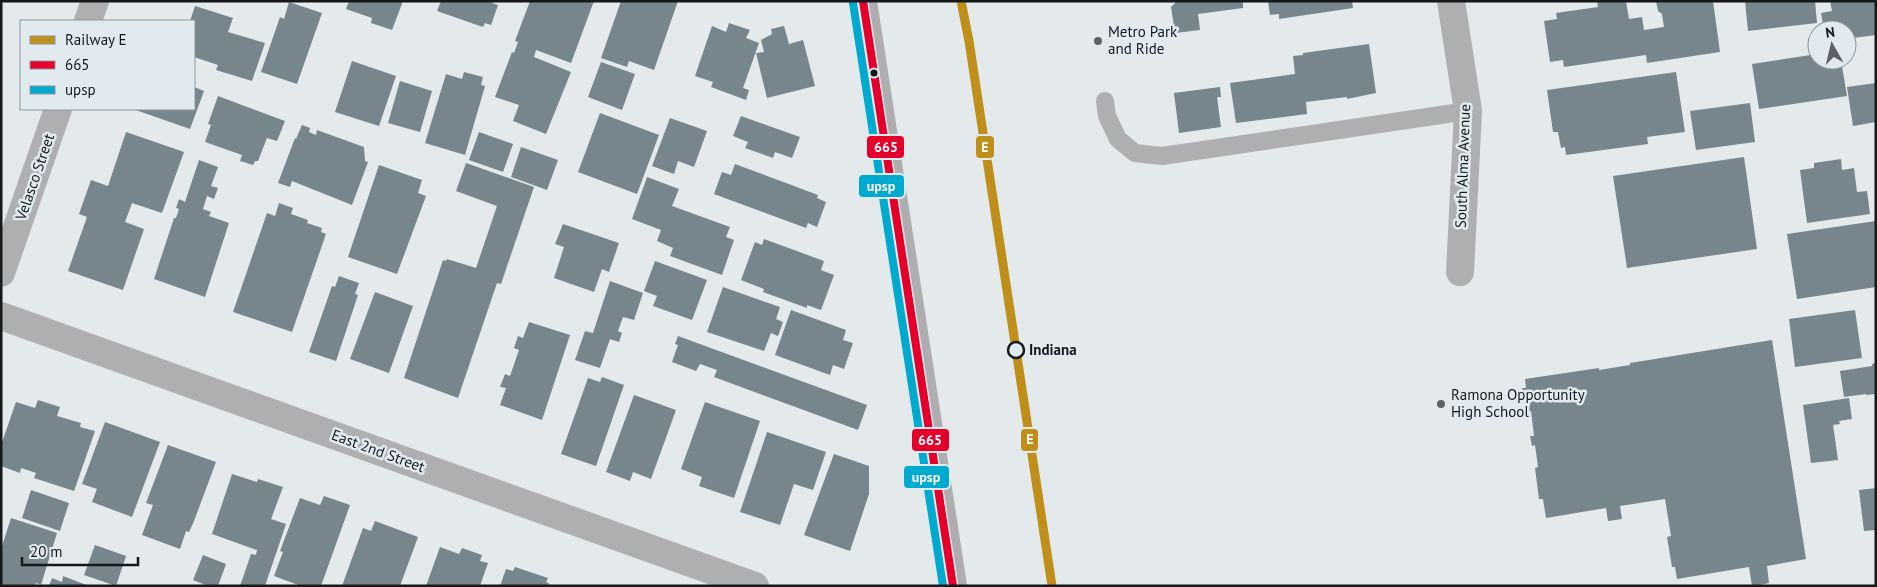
<svg xmlns="http://www.w3.org/2000/svg" width="1877" height="587" font-family="'PT Sans',sans-serif">
	<style>
		.building { fill: #77868c }
		.lines { fill: none; stroke-linecap: round; stroke-linejoin: round }
		.lane { stroke: #aeafb0; stroke-width: 18 }
		.street { stroke: #aeafb0; stroke-width: 28 }
		.secondary { stroke: #aeaeb0; stroke-width: 28 }
		.bus-1-casing { stroke: #e0eaef; stroke-width: 11 }
		.bus-2-casing { stroke: #e0eaef; stroke-width: 11 }
		.bus-1 { stroke: #e4002b; stroke-width: 8 }
		.bus-2 { stroke: #00a9ce; stroke-width: 8 }
		.rail-1-casing { stroke: #e0eaef; stroke-width: 12 }
		.rail-1 { stroke: #bf8f19; stroke-width: 9 }
		.poi-dot { fill: #5e6264; stroke: #e0eaef; stroke-width: 2 }
		.bus-dot { fill: #16191b; stroke: #e0eaef; stroke-width: 2 }
		.stop-dot { fill: #e0eaef; stroke: #16191b; stroke-width: 2.5 }
		.labels { text-anchor: middle; stroke-width: 5; stroke-linejoin: round; paint-order: stroke }
		.poi-label { font-size: 15px; fill: #16191b; stroke: #e0eaef; text-anchor: start }
		.street-label { font-size: 15px; fill: #16191b; stroke: #e0eaef }
		.stop-label { font-size: 15px; font-weight: bold; fill: #16191b; stroke: #e0eaef; text-anchor: start }
		.line-badge { stroke: #e0eaef; stroke-width: 2 }
		.badge-label { font-size: 14px; text-anchor: middle; font-weight: bold; fill: #fff }
	</style>
	<rect width="100%" height="100%" fill="#e4e9ec"/>
	<path class="building" d="M349,1h54l-11,29 -21,-7 1,-5 -26,-9z
		M441,1h51v2l6,2 -7,20 -6,-2 -2,4 -46,-16z
		M530,1h64l-23,62 -35,-13 -2,7 37,15 -25,62 -33,-13 6,-16 -24,-8 17,-45 2,1 4,-11 -3,-1z
		M621,1h57l-24,69 -25,-9 -2,6 -26,-9z
		M1177,1h66v7l-45,6 2,16 -25,3 -4,-26z
		M1268,1h84l1,7 -74,11v-5l-9,1z
		M1597,1h29l3,18 13,-2 2,13 20,-3 -2,-13 -4,-3 -2,-10h57l7,51 -73,11 -1,-8 -82,12 -1,-7 -13,2 -6,-41 13,-2 -1,-6 42,-6z
		M1745,1h70l2,22 -69,8z
		M1830,1h46v34l-23,3 -1,-2 -5,1v-7h-23l-3,-17 11,-2z
		M289,2l33,11 -25,71 -36,-12 19,-55 4,2z
		M195,6l38,12 -5,14 37,11 -13,38 -36,-11 2,-5 -24,-8v-36h-4z
		M729,23l21,7 -4,8 13,5 -16,45 6,2 -3,10 -35,-13 2,-5 -18,-6 17,-50 14,6z
		M784,26l5,18 14,-4 12,46 -48,12 -11,-45 8,-1 -3,-12 11,-6 -1,-5z
		M1369,44l7,49 -29,6v-2l-41,5 1,12 -71,9 -6,-40 65,-9 -2,-18 10,-1v-2z
		M1817,54v6h24l6,36 -88,13 -7,-45z
		M352,61l44,15 -17,50 -44,-14z
		M601,62l34,12 -13,36 -34,-13z
		M464,72l19,5 -2,8 4,1 -20,69 -40,-12 21,-69 16,5z
		M1676,72l9,60 -38,5 1,7 -82,11 -1,-8 -4,1 -3,-16h-5l-6,-42z
		M400,81l32,10 -12,41 -32,-9z
		M1876,83v39l-23,4 -6,-39z
		M194,87l10,4 -14,38 -57,-20h61z
		M1220,87l1,10h-4l4,30 -42,6 -5,-40z
		M218,96l67,25 -8,20 -10,-3 -9,23h-3l-2,4 -13,-4 2,-6 -37,-13 6,-17 -3,-1z
		M1750,103l5,39 -59,8 -6,-39z
		M600,113l59,22 -22,59 -59,-22z
		M741,116l59,21 -8,21 -17,-6 -2,6 -28,-10 3,-6 -15,-6z
		M670,118l37,13 -13,36 -16,-6 -4,13 -22,-8z
		M302,125l8,3 -1,4 7,3 1,-5 47,17 1,14 3,1 -16,43 -60,-24 -2,6 -12,-4 17,-45 1,1z
		M126,132l58,20 -22,61 -30,-10 -7,19 19,7 -21,61 -55,-19 19,-54 -8,-3 12,-34 17,6z
		M479,132l34,12 -10,28 -34,-12z
		M521,147l37,13 -11,30 -36,-13z
		M1744,157l13,92 -130,19 -14,-92z
		M1841,159l1,11 12,-2 3,24 10,-1 3,23 -63,9 -7,-53 14,-2v-5z
		M199,160l19,7 -7,19 7,2 -4,11 -7,-3 -4,13 8,3 -2,4 20,7 -24,74 -51,-18 20,-61h2l3,-9 -3,-1 3,-9 6,3z
		M466,163l68,24 -33,97 -4,-1 -39,115 -54,-20 39,-118 3,1 1,-2 29,9 21,-62 -41,-15z
		M735,164l83,31 -1,3 9,4 -9,25 -9,-4 -2,5 -92,-34 8,-22 9,3z
		M379,165l43,15 -4,13 8,3 -29,78 -49,-17z
		M647,177l32,12 -7,17 58,21 -4,10 8,3 -12,35 -52,-19 3,-8 -16,-7 4,-11 -29,-11z
		M279,203l14,5 -2,6 17,6 -1,3 15,5 -1,4 5,2 -34,98 -59,-20 34,-99 8,3z
		M1876,221v66l-79,12 -10,-65z
		M563,224l56,19 -10,29 -7,-3 -8,23 -40,-14 10,-31 -9,-3z
		M764,239l60,22 -3,9 13,5 -13,35 -14,-5v3l-44,-16 1,-3 -23,-9 14,-38 7,3z
		M655,261l52,19 -15,40 -39,-14 4,-10 -13,-5z
		M339,276l20,7 -4,11 3,1 -22,66 -27,-9 23,-66 3,1z
		M610,281l33,12 -9,27 -11,-3 -5,14 4,2 -3,9 -9,-3 -10,29 -25,-8 10,-29 8,2z
		M723,287l57,20 -4,12 7,3 -5,14 -7,-3 -7,18 -57,-19z
		M375,292l38,14 -24,67 -39,-14z
		M791,310l55,20 -3,10 10,3 -9,26 -11,-4 -3,10 -55,-20z
		M1855,310l7,48 -67,9 -6,-48z
		M529,322l41,13 -28,85 -42,-15 6,-17 -6,-1 5,-13 5,2 9,-26 -5,-2 4,-12 5,2z
		M678,336l189,69 -9,25 -144,-53 3,-7 -17,-6 -4,7 -24,-9 6,-17 -3,-1z
		M1772,340l34,219 -39,7 2,17 -13,3h-4l-3,-19 -72,12 -2,-12h-3l-5,-30 4,-1 -6,-37 -45,7 2,13 -14,2 -2,-13 -60,10 -3,-19h-4l-4,-31 3,-1 -3,-22 -3,1 -2,-10h4l-3,-25 -5,1 -4,-24h4l-1,-9 74,-11v2l31,-5v-2z
		M1876,363v31l-10,1v-1l-22,3 -4,-26 32,-5v-2z
		M602,377l22,8 -28,81 -35,-12 27,-76 12,4z
		M634,395l42,15 -25,69 -18,-7 -3,9 -24,-9z
		M1849,398l3,21 -13,2 1,3 -7,1 5,35 -27,3 -8,-58z
		M38,400l22,7 -3,9 24,7 -1,4 15,4 -21,60 -40,-13 2,-5 -15,-5 -1,5 -19,-7v-21l15,-43 19,6z
		M705,402l55,19 -26,77 -35,-12 3,-9 -21,-8z
		M105,422l55,20 -28,75 -40,-15 5,-13 -15,-5z
		M767,432l59,20 -13,38 -19,-6 -14,41 -40,-13z
		M168,445l48,17 -22,59 -5,11 -3,-1 -6,18 -38,-14 11,-30 -7,-2z
		M834,454l35,12v28l-19,57 -46,-16z
		M232,474l25,8 1,-3 25,8 -12,32 15,5 -21,62h-25l11,-32 5,1 1,-5 -45,-16z
		M1876,488v42l-12,1 -5,-41z
		M31,490l38,13 -9,28 -38,-13z
		M324,496l26,9 -29,81h-20l-27,-10 9,-24 -3,-1 20,-53 20,7z
		M11,518l46,15 -16,52 -5,-2 -1,3h-34v-37z
		M375,521l43,16 -18,49h-58l21,-58 8,3z
		M95,545l31,11 -10,30 -32,-11z
		M440,547l19,7 3,-6 20,7 -2,6 8,2 -8,23h-54z
		M203,555l23,9 -8,22h-10l-15,-6z
		M515,567l33,11 -2,4 3,1 -1,3h-48l6,-17 7,2z
		M63,576l26,10h-40l3,-8 10,4z"/>
	<g class="lines">
		<path class="lane" d="M1105,101l2,15 11,23 17,14 27,3 306,-45"/>
		<path class="street" d="M1451,1l17,110 -8,161
			M88,21l7,-20
			M1,273l57,-164
			M1,316l754,270"/>
		<path class="secondary" d="M863,1l90,585"/>
		<g class="bus-1-casing">
			<path id="bus-1" d="M863,1l90,585"/>
		</g>
		<g class="bus-2-casing">
			<path id="bus-2" d="M853,3l90,583"/>
		</g>
		<use href="#bus-1" class="bus-1"/>
		<use href="#bus-2" class="bus-2"/>
		<g class="rail-1-casing">
			<path id="rail-1" d="M961,1l8,40 83,545"/>
		</g>
		<use href="#rail-1" class="rail-1"/>
	</g>
	<g class="poi-dot">
		<circle cx="1098" cy="41" r="5"/>
		<circle cx="1441" cy="404" r="5"/>
	</g>
	<circle class="bus-dot" cx="874" cy="73" r="4.5"/>
	<circle class="stop-dot" cx="1016" cy="350" r="8"/>
	<g class="labels">
		<g class="poi-label">
			<text x="1108" y="37">Metro Park<tspan x="1108" dy="17">and Ride</tspan></text>
			<text x="1451" y="400">Ramona Opportunity<tspan x="1451" dy="17">High School</tspan></text>
		</g>
		<g class="street-label">
			<text transform="translate(1463 166) rotate(-88)" y="5">South Alma Avenue</text>
			<text transform="translate(35 177) rotate(-71)" y="5">Velasco Street</text>
			<text transform="translate(378 451) rotate(20)" y="5">East 2nd Street</text>
		</g>
		<g class="stop-label">
			<text x="1029" y="355">Indiana</text>
		</g>
	</g>
	<g class="line-badge">
		<rect x="975" y="135" width="20" height="24" rx="5" fill="#bf8f19"/>
		<rect x="866" y="135" width="39" height="24" rx="5" fill="#e4002b"/>
		<rect x="858" y="174" width="47" height="24" rx="5" fill="#00a9ce"/>
		<rect x="1020" y="428" width="19" height="24" rx="5" fill="#bf8f19"/>
		<rect x="911" y="428" width="39" height="24" rx="5" fill="#e4002b"/>
		<rect x="903" y="465" width="47" height="24" rx="5" fill="#00a9ce"/>
	</g>
	<g class="badge-label">
		<text x="985" y="152">E</text>
		<text x="886" y="152">665</text>
		<text x="881" y="191">upsp</text>
		<text x="1030" y="444">E</text>
		<text x="930" y="445">665</text>
		<text x="926" y="482">upsp</text>
	</g>
	<rect width="1877" height="587" fill="none" stroke="#16191b" stroke-width="5"/>
	<rect x="20" y="20" width="175" height="90" fill="#e0eaef" stroke="#8f969a"/>
	<rect x="30" y="36" width="25" height="8" fill="#bf8f19" stroke="#8f969a"/>
	<text x="65" y="45" font-size="15" fill="#16191b">Railway E</text>
	<rect x="30" y="61" width="25" height="8" fill="#e4002b" stroke="#8f969a"/>
	<text x="65" y="70" font-size="15" fill="#16191b">665</text>
	<rect x="30" y="86" width="25" height="8" fill="#00a9ce" stroke="#8f969a"/>
	<text x="65" y="95" font-size="15" fill="#16191b">upsp</text>
	<g transform="translate(1832 45) rotate(352)"><circle r="24" fill="#e0eaef" stroke="#8f969a"/>
	<path d="M0-4L9 19L0 12L-9 19Z" fill="#5e6264"/>
	<text y="-8" font-size="14" font-weight="bold" text-anchor="middle" fill="#16191b">N</text>
	</g>
	<path d="M22 557v8h116v-8" fill="none" stroke="#16191b" stroke-width="2.5"/>
	<text x="30" y="557" font-size="15" fill="#16191b" stroke="#e0eaef" stroke-width="4" paint-order="stroke">20 m</text>
</svg>
